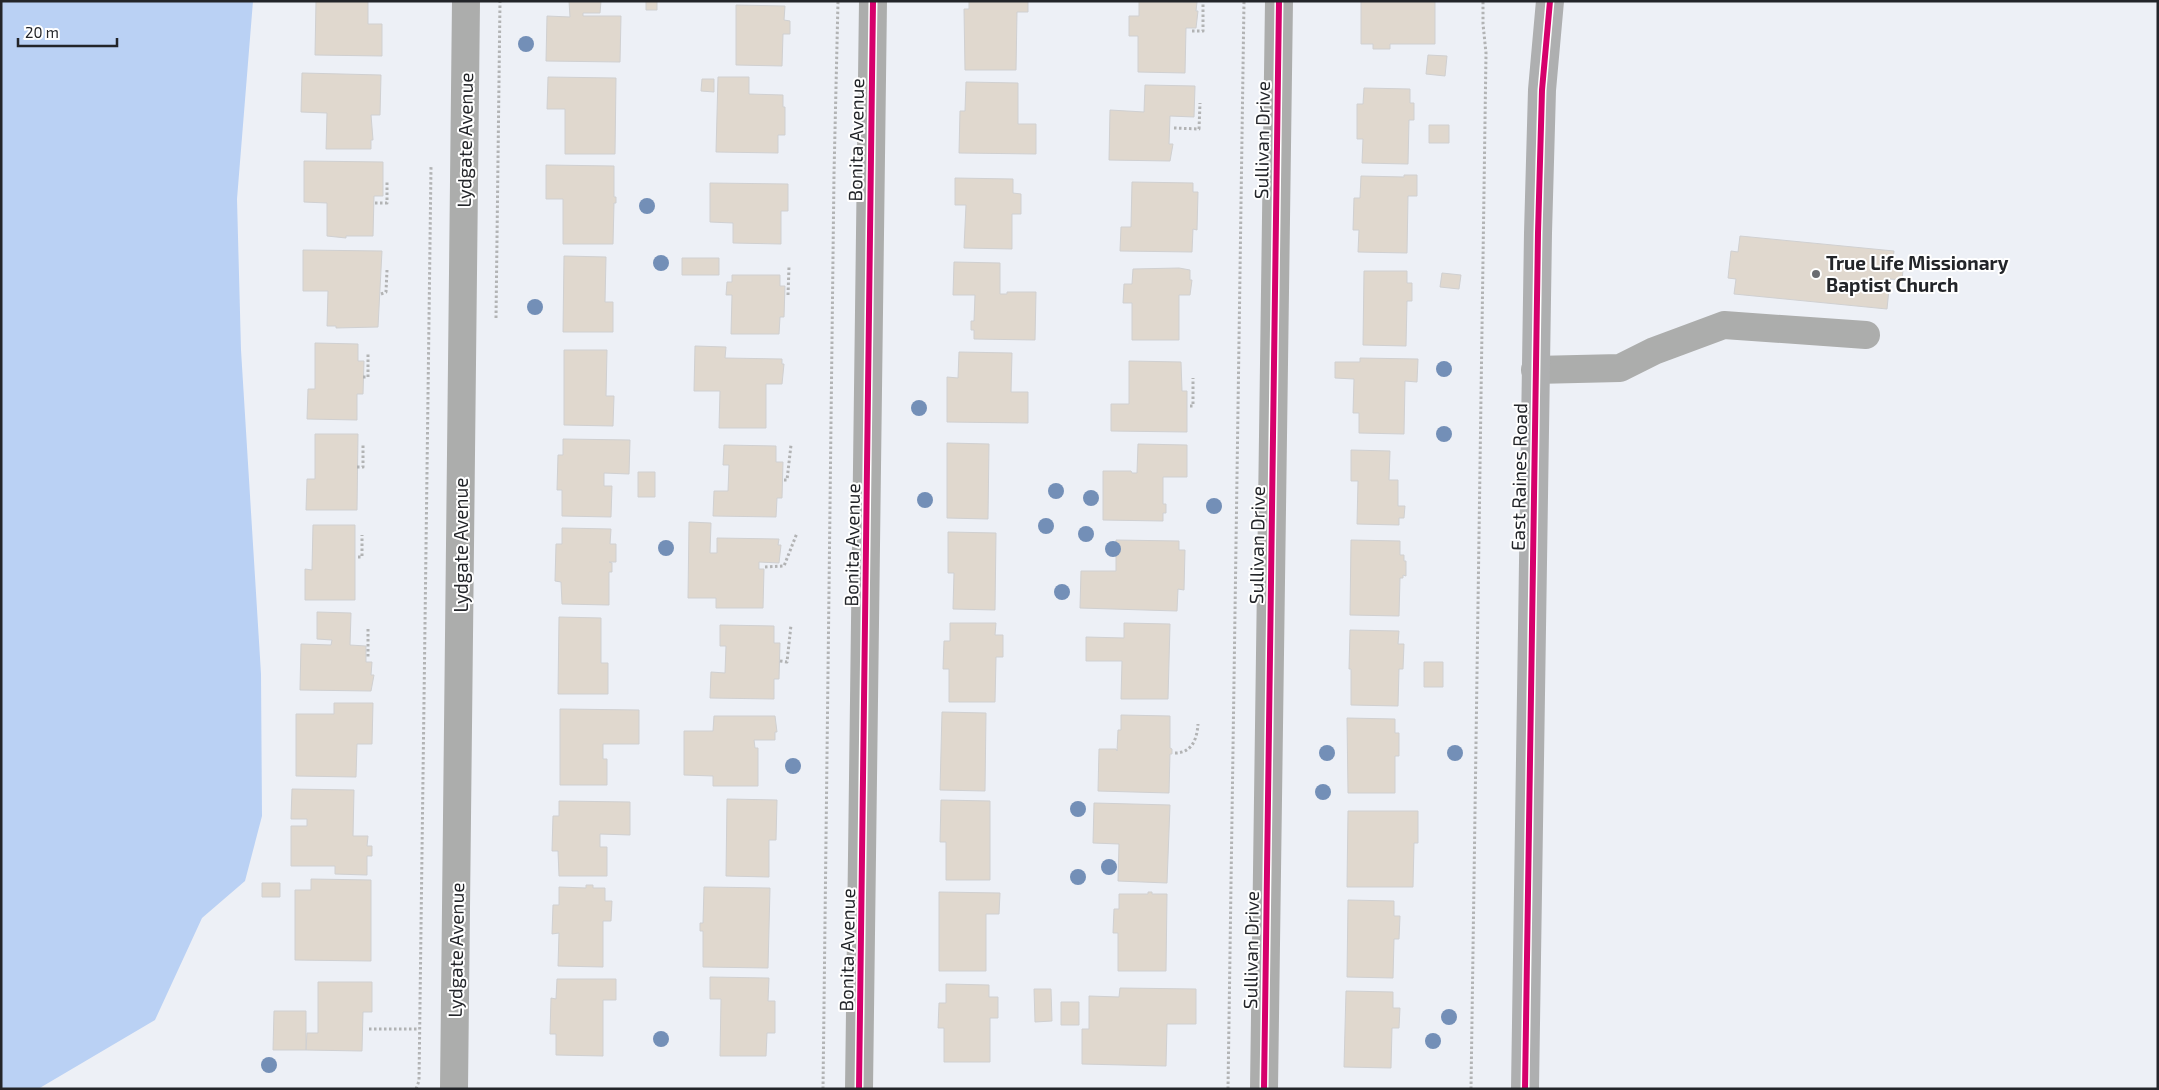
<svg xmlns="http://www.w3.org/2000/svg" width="2159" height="1090" font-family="'Exo 2',sans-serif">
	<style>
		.forest { fill: #bad1f4 }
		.building { fill: #e0d8ce; stroke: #d0d0d1 }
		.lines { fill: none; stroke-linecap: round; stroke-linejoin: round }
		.path { stroke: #b2b3b4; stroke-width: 3; stroke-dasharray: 2.5 2.5; stroke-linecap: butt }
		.minor { stroke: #acadac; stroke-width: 28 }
		.major { stroke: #aeafb0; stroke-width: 28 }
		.cycleway-casing { stroke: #fff; stroke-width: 9 }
		.cycleway { stroke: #d6006c; stroke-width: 6 }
		.tree { fill: #738fb7 }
		.poi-dot { fill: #6a6c71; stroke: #fff; stroke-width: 2 }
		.labels { text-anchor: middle; stroke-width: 4; stroke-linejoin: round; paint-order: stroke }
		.street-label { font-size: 19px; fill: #232529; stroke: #fff }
		.poi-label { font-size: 19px; font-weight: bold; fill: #232529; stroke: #fff; text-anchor: start }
	</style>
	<rect width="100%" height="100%" fill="#edf0f6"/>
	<path class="forest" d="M1,1h252l-16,198 4,151 20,324 1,142 -17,65 -43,37 -47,102 -117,69h-37z"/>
	<path class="building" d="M316,1h52v23h14v32l-67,-1z
		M569,1h32l-1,12h-17v3h38l-1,46 -74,-1 1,-45 23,1z
		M646,1h11v9h-11z
		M969,1h59v11h-11l-1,58h-51l-1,-61h5z
		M1139,1l58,1 -1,9h2l-2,17h-10l-1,45 -47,-1v-36h-9v-20h10z
		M1361,1h74v43h-45v5h-17v-5h-12z
		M736,5l49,1 -1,14 6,1v13h-7l-1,32 -46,-1z
		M1428,55l19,1 -2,20 -19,-2z
		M302,73l79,2 -1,40h-9l2,25h-2v9h-45l1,-36 -26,-1z
		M548,77l68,1 -1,76h-50v-45h-18z
		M718,77h31v17l34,1v12h2v28h-7v18l-62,-1z
		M702,79h12v13l-13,-1z
		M966,82l52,1v41h18v30l-77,-1 1,-42h5z
		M1145,85l50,1 -1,31 -24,-1 -1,28h4l-3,17 -61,-1 1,-50 34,2z
		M1364,88l46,1v14h4v17h-5l-1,44 -46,-1 1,-24h-6v-35h6z
		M1429,125h20v18h-20z
		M304,161l79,1v34h-9l-1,40h-27v2l-19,-2v-33l-23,-1z
		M546,165l68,1v31h2v6h-2l-1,41h-50v-45h-17z
		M1404,175h13v21h-9l-1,57 -49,-1 1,-22h-6l1,-32h6l1,-22 43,1z
		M955,178l58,1v14l8,1v20h-9v35l-48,-1 2,-43h-11z
		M1132,182l61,1v9h5l-1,38 -4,-1 -1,23 -72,-1 1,-24h10z
		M710,183l78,1v27h-7v33l-48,-1v-20l-23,-1z
		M1740,236l154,15 -2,18 11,1 -1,10 -12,-1 -3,30 -153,-15 2,-15 -8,-1 3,-27 7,1z
		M303,250l79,1 -4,76 -42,1v-2h-9l1,-35h-25z
		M564,256l42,1 -1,45h8v30h-50z
		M682,258h37v17h-37z
		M954,262l46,1v31h7v-2h29l-1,48 -61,-1v-9h-3v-9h3l1,-26h-22z
		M1179,268l11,2v10h2l-2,15h-11v45h-47v-37h-9l1,-19h8l1,-15z
		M1364,271h43v12h5v18h-5l-1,45 -43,-1z
		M1442,273l19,2 -2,14 -19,-2z
		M732,275h48v11h5l-1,31h-4l-1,17h-48l1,-39h-6l1,-13h5z
		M315,343l43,1v17h6l-1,33h-6v26l-50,-1 1,-30h7z
		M695,346l31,1 -1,11 57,1v5h2l-2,20h-16v44h-47l1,-37h-26z
		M564,350h43l-1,46h8l-1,30 -49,-1z
		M959,352l53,1 -1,39h17v31l-81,-1v-45l11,1z
		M1360,358l58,1 -1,23 -12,-1 -1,53 -45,-1v-20h-6l1,-34 -19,-1v-16h25z
		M1129,361l52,1 1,29h5v41l-76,-1v-27h18z
		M315,434h43l-1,76h-51l1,-31h8z
		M563,439l67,1 -1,34 -25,-1v13h8l-1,31 -49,-1v-26h-5l1,-35h5z
		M947,443l42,1 -1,75 -41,-1z
		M1138,444l49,1v32h-24v27h3v9h-3v8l-60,-1v-49h28l1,2h5z
		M724,445l52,1v16h7l-1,36h-5l-1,19 -63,-1 1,-25h14l1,-26h-6z
		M1351,450l39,1 -1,29h9v26h7l-1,12h-5v7l-42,-1 1,-43h-7z
		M638,472h17v25h-17z
		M689,522l22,1 -1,30h7v-15l62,1 -1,6h3l-2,18 -20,-1v7h5l-1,39h-47v-10h-28z
		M313,525h42v75h-50v-31l7,1z
		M562,528l49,1 -1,15h6v18h-7l3,1v9h-3v33l-47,-1 -1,-22 -6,-1 1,-37h6z
		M948,532l48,1 -1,77 -42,-1 1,-36h-6z
		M1116,540l63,1v9h6l-1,40 -6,-1 -1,22 -97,-3 1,-37h35z
		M1351,540l49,1v14h4v6h2v15l-3,-1v3h-3l-1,38 -49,-1z
		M317,612l34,1 -1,32 16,1v16h6l-1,13h3l-3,16 -71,-1 1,-46 30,1 1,-5 -15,-1z
		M559,617l42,1v45h7v31h-50z
		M950,623h46l-1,12h8v22h-7l-1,45h-46v-33h-6l1,-28h6z
		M1124,623l46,1 -2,75h-47l1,-38h-36v-24l38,1z
		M720,625l54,1v17h6l-1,36h-5v20l-64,-1 1,-26 14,1 1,-27h-6z
		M1350,630l49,1 -1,13h6l-1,25h-4l-1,37 -47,-1v-36h-2z
		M1424,662h19v25h-19z
		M334,703h39l-1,41h-15l-1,33 -60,-1v-62h38z
		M560,709l79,1v34h-36v15h4v26h-47z
		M942,712l44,1 -1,78 -45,-1z
		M1121,715l49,1v32l2,1v5h-2l-1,39 -71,-2 1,-42h17l1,2 1,-21h3z
		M714,716h61l2,16h-2v8h-21l1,8h3v38h-45v-10l-29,-1v-44h29z
		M1347,718l48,1v14h4v23h-4v37h-47z
		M292,789l62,1 -1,46h15l-1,10h5v10h-5v19l-32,-1v-8h-44v-40h16v-7h-16z
		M727,799l50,1 -1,40h-7v37l-43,-1z
		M941,800l49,1v79h-44v-38h-6z
		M559,801l71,1v33l-30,-1v13h7v29h-48l-1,-25h-6l1,-35h6z
		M1094,803l76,2 -3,78 -49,-2 1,-37 -26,-1z
		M1348,811h70v32h-4l-1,44h-66z
		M311,879l60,1v81l-76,-1v-70h16z
		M262,883h18v14h-18z
		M586,885h7v3h12v13h7l-1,20h-8v46l-45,-1 1,-33 -7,1 1,-29h6v-18l27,1z
		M704,887l66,1 -2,80 -65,-1v-36h-3v-8h3z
		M939,892l61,1 -1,21h-13v57h-47z
		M1148,892h4v2h15l-1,77h-48v-38h-5l1,-24h5v-15h29z
		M1348,900l46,1v15h6l-1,23h-5l-1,39 -46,-1z
		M710,977l59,1 -1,23h7v32h-8l-1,23h-46l1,-57h-11z
		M557,979h59v21h-13v56l-47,-1v-21h-6l1,-36 5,1z
		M318,982h54v30h-9l-1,39 -56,-1 1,-17h11z
		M946,984l43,1v12h9v21h-8v44h-46v-34h-6l1,-25h7z
		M1120,988l76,1v35h-29l-1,42 -84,-2v-35h7v-33l30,1z
		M1034,989h17l1,32 -17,1z
		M1346,991l47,1v16h7l-1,20h-7l-1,40 -47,-1z
		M1061,1002h18v23h-18z
		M274,1011h32v39h-33z"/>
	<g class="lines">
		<path class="path" d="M1192,31h11v-30
			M1174,128l25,1 1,-26
			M375,203h12v-23
			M381,294l5,-2 1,-22
			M788,295l1,-28
			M496,318l4,-317
			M363,377h5v-24
			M1190,406h3v-28
			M357,467h6v-22
			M784,480h3l4,-35
			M358,557h4v-22
			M765,567l19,-1 13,-33
			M368,629v30
			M780,661l7,1 4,-37
			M1175,753c17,0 22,-14 23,-29
			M369,1029h50
			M416,1089l3,-8 12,-914
			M823,1089l11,-915 4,-173
			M1228,1089l16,-1088
			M1471,1089l15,-1036 -3,-29v-23"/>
		<path class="minor" d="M1535,370l85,-2 34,-17 70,-26 142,10
			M454,1089l12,-1088
			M859,1089l14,-1088
			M1264,1089l15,-1088"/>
		<path class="major" d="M1525,1089l13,-856 4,-143 8,-89"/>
		<g class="cycleway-casing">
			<path id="cycleway" d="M859,1089l14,-1088
				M1264,1089l15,-1088
				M1525,1089l13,-856 4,-143 8,-89"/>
		</g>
		<use href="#cycleway" class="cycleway"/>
	</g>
	<g class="tree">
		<circle cx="526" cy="44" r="8"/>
		<circle cx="647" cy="206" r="8"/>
		<circle cx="661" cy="263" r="8"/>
		<circle cx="535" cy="307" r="8"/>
		<circle cx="1444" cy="369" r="8"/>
		<circle cx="919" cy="408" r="8"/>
		<circle cx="1444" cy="434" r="8"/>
		<circle cx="1056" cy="491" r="8"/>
		<circle cx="1091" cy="498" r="8"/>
		<circle cx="925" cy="500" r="8"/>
		<circle cx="1214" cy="506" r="8"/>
		<circle cx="1046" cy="526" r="8"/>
		<circle cx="1086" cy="534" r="8"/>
		<circle cx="666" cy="548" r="8"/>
		<circle cx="1113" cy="549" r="8"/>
		<circle cx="1062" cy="592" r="8"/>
		<circle cx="1327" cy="753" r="8"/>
		<circle cx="1455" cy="753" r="8"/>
		<circle cx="793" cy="766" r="8"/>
		<circle cx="1323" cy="792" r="8"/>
		<circle cx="1078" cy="809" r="8"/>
		<circle cx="1109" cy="867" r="8"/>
		<circle cx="1078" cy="877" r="8"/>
		<circle cx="1449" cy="1017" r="8"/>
		<circle cx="661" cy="1039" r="8"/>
		<circle cx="1433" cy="1041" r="8"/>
		<circle cx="269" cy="1065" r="8"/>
	</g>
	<circle class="poi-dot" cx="1816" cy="274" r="5"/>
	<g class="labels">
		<g class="street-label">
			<text transform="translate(465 140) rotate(-89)" y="7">Lydgate Avenue</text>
			<text transform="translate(856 140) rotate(-89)" y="7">Bonita Avenue</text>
			<text transform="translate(1262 140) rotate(-89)" y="7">Sullivan Drive</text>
			<text transform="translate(1519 477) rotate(-89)" y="7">East Raines Road</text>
			<text transform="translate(461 545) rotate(-90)" y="7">Lydgate Avenue</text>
			<text transform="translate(852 545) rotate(-89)" y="7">Bonita Avenue</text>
			<text transform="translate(1257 545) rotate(-89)" y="7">Sullivan Drive</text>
			<text transform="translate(456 950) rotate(-89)" y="7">Lydgate Avenue</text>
			<text transform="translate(847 950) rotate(-89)" y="7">Bonita Avenue</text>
			<text transform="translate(1251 950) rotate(-89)" y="7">Sullivan Drive</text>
		</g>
		<g class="poi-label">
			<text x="1826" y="270">True Life Missionary<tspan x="1826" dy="22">Baptist Church</tspan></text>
		</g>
	</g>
	<rect width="2159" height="1090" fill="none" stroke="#232529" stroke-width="5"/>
	<path d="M18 38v8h99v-8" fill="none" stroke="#232529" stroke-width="2.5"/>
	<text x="25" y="38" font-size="15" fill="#232529" stroke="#ffffff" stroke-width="4" paint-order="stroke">20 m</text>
</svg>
